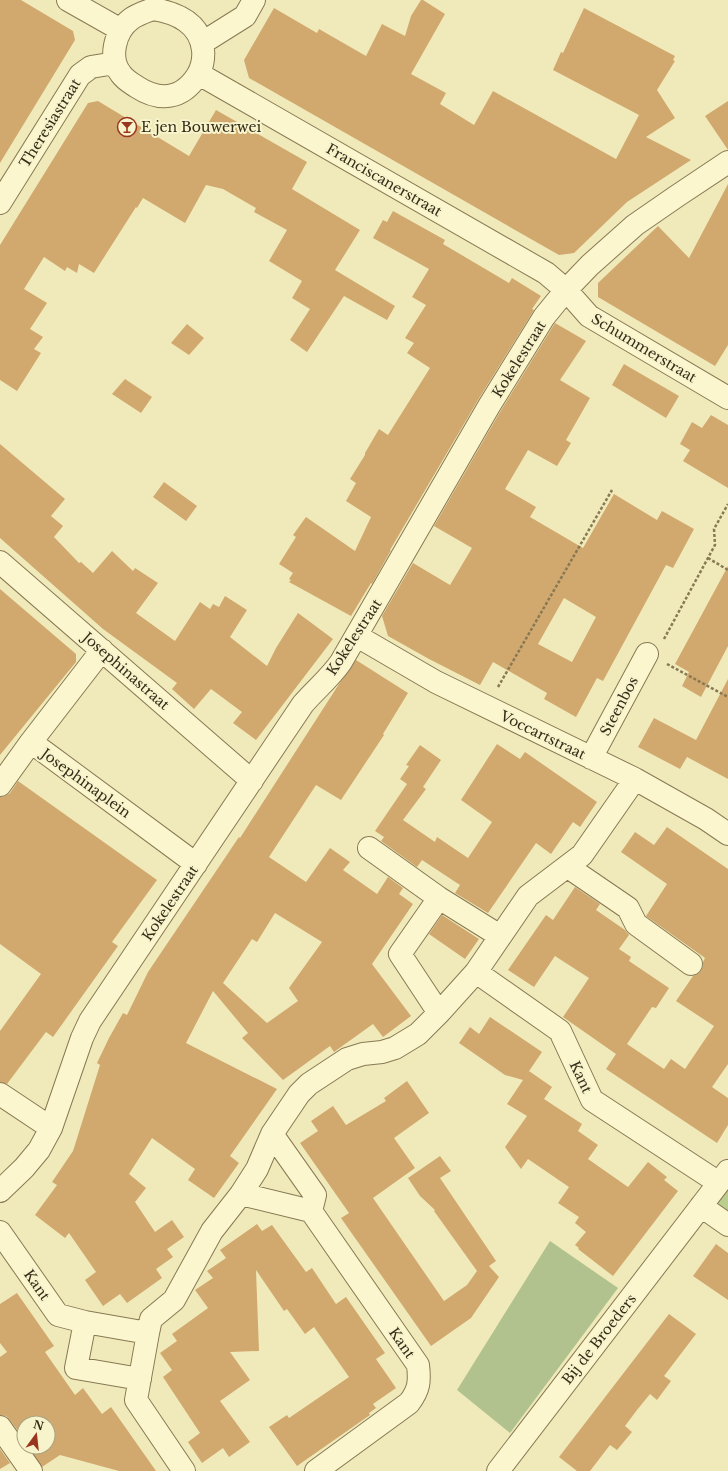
<svg xmlns="http://www.w3.org/2000/svg" width="728" height="1471" font-family="'Libre Baskerville',serif">
	<style>
		.green { fill: #bbce8e }
		.cemetery { fill: #b2c28f }
		.building { fill: #d1a96e; fill-rule: evenodd }
		.lines { fill: none; stroke-linecap: round; stroke-linejoin: round }
		.minor-casing { stroke: #887954; stroke-width: 24 }
		.path { stroke: #887954; stroke-width: 2.5; stroke-dasharray: 3 2; stroke-linecap: butt }
		.minor { stroke: #fbf6ce; stroke-width: 22 }
		.labels { text-anchor: middle; stroke-width: 4; stroke-linejoin: round; paint-order: stroke }
		.street-label { font-size: 14px; fill: #362c1a; stroke: #f7f3ca }
		.poi-label { font-size: 14px; fill: #362c1a; stroke: #f7f3ca; text-anchor: start }
	</style>
	<rect width="100%" height="100%" fill="#f0eaba"/>
	<path class="green" d="M728,1187v32l-16,-11z"/>
	<path class="cemetery" d="M550,1241l68,47 -108,145 -53,-43z"/>
	<path class="building" d="M0,0h21l52,31 2,9 -75,123z
		M421,0h2l22,14 -34,60 35,19 -6,11 34,21 19,-34 123,68 23,-44 -86,-45 8,-18 2,1 21,-45 91,48 -2,4 2,1 -18,29 18,28 -29,19 45,23 -64,42 -53,51 -15,2 -310,-177 -5,-18 30,-52 43,25 2,-4 47,27 16,-32 23,12 6,-20z
		M98,101l91,55 27,-46 91,52 -15,27 68,41 -25,40 60,36 -8,14 -43,-24 -37,56 -17,-12 20,-31 -18,-11 10,-17 -33,-20 18,-31 -33,-18 2,-4 -33,-19 -17,-4 -21,38 -42,-25 -6,10 -1,-1 -42,66 -15,-9 -2,9 -10,-6 -2,4 -21,-14 -20,32 23,14 -17,26 13,8 -9,12 7,4 -24,38 -17,-11v-135l88,-142z
		M728,101v49l-23,-34z
		M728,184v161l-13,21 -117,-69v-14l60,-57 31,32z
		M393,211l52,29 -2,4 66,39 3,-5 29,18 -9,13 2,1 -56,90 -88,150h1l-19,34 -1,-1 -20,33 -62,-34 2,-2 -2,-1 4,-6 -14,-9 17,-27 -3,-2 13,-18 49,34 16,-34 -25,-16 10,-18 -6,-4 15,-24v-2l14,-24 9,6 42,-67 -23,-15 7,-10 -9,-5 21,-33 -14,-8 17,-28 -56,-31 10,-18 4,2z
		M555,323l31,18 -26,39 30,18 -24,42 5,3 -14,23 -29,-16 -23,39 31,18 -6,10 53,31 31,-54 43,26 5,-9 32,18 -21,39 -7,-3 -63,116 -6,-3 -21,39 -32,-18 3,-6 -54,-31 -13,23 -51,-26 -41,-23 -6,-20 31,-53 37,22 22,-37 -38,-22 66,-114zM564,598l32,19 -24,45 -34,-18z
		M187,324l17,14 -15,17 -18,-12z
		M624,364l55,32 -13,22 -54,-33z
		M125,379l27,18 -11,16 -29,-19z
		M711,415l17,10v63l-45,-27 7,-11 -10,-6 12,-22 10,6z
		M0,444l65,55 -14,17 12,10 -9,11 25,26 2,-1 12,11 19,-22 21,20 2,-3 23,15 -22,30 39,28 25,-39 10,7 3,-5 6,3 6,-11 22,14 -17,27 37,29 9,-18 22,-35 35,26 -77,101 -23,-17 9,-11 -31,-23 -17,20 -22,-20 5,-6 -74,-54 -103,-91z
		M164,482l33,24 -11,15 -33,-24z
		M728,566v80l-27,51 -19,-11 7,-14 -14,-8z
		M0,589l76,65v8l-76,93z
		M356,660l52,33 -25,41 1,1 -43,65 -25,-15 -47,72 37,25 24,-34 20,14 -7,8 34,24 11,-17 15,11 -4,6 14,10 -41,60 39,52 -28,21 -10,-13 -39,28 -4,-6 -47,34 -41,-42 6,-5 -35,-42 -27,52 91,46 -47,67 9,7 -25,35 -26,-18 7,-11 -43,-31 -23,36 17,14 -11,14 20,30 17,-12 12,17 -17,12 6,8 -17,12 6,9 -35,25 -7,-9 -17,12 -18,-26 11,-8 -27,-39 -4,5 -30,-23 22,-30 -5,-3 21,-31 27,-86 -3,-2 12,-25 14,-25 4,2 21,-43 91,-135 1,1 99,-154zM275,913l47,29 -33,46 9,13 -31,22 -44,-40 29,-44 5,3z
		M728,679v100l-41,-22 -7,12 -42,-22 16,-29 42,22z
		M497,744l23,15 5,-7 72,50 -17,25 -7,-5 -22,32 -15,-11 -48,70 -33,-20 5,-8 -38,-25 -5,7 -36,-26 3,-4 -9,-6 32,-47 -7,-5 9,-13 -3,-1 14,-20 21,15 -18,27 3,2 -23,31 32,22 2,-5 31,21 24,-36 -31,-22z
		M18,781l139,99 -45,62 6,4 -65,91 -7,-5 -39,52 -7,-2v-51l41,-57 -41,-30v-147l5,-1 5,-3z
		M667,827l61,42v195l-16,23 16,11v27l-11,18 -111,-74 10,-15 -53,-37 26,-39 -34,-22 -21,31 -26,-17 38,-55 7,5 22,-33 25,17 -4,6 29,20 4,5 -10,14 12,8 -2,4 40,27 -13,20 -4,-1 -25,37 37,25 7,-10 14,10 29,-43 -38,-25 17,-25 3,-1 5,-4 2,-5v-4l2,-4 -59,-42 21,-32 -46,-32 14,-20 19,13z
		M442,915l37,24 -14,20 -36,-25z
		M490,1017l52,35 -19,28 -18,-5 -46,-32 11,-16 9,7z
		M529,1071l23,16 -8,12 38,25 -4,7 20,14 -10,14 40,28 20,-25 19,15 -3,3 14,11 -65,85 -35,-27 1,-1 -4,-3 11,-13 -11,-9 4,-6 -21,-14 11,-16 -41,-28 -7,10 -16,-22 22,-31 -20,-12z
		M407,1081l22,32 -35,25 21,30 -42,30 71,103 23,-16 10,-14 -43,-60 1,-1 -15,-14 -12,-18 32,-22 11,15 -11,7 56,83 -7,5 10,11 -28,41 -40,28 -90,-128 8,-5 -49,-70 18,-12 -7,-10 22,-15 13,19 40,-24 -2,-3z
		M257,1224l5,7 10,-6 34,47 6,-4 24,36 10,-7 39,56 -9,6 20,29 -23,16 3,4 -7,5 1,2 -73,51 -28,-39 18,-12 2,3 60,-41 -35,-50 -9,7 -18,-25 -3,2 -28,-41 3,81 -29,1 20,28 -30,21 30,41 -21,15 -6,-9 -21,15 -14,-21 12,-9 -37,-56 9,-7 -12,-17 17,-12 -5,-7 36,-26 -13,-18 18,-12 -6,-7 19,-13 -6,-8z
		M716,1244l12,9v47l-35,-24z
		M17,1293l37,53 -9,6 30,43 8,-7 19,26 9,-7 45,64h-37l-59,-16 -18,12 -13,-20h19v-24h-24v16l-14,-19 -4,-4 -6,-1v-58l7,-5 -7,-9v-39z
		M669,1314l27,20 -32,42 7,5 -14,19 -7,-6 -13,16 -12,16 7,6 -15,18 -7,-5 -20,26h-13l-18,-14z
		M0,1449l10,14 -10,6z"/>
	<g class="lines">
		<g class="minor-casing">
			<path id="minor" d="M68,0l53,30
				M153,9c24,4 47,14 50,41 1,8 -1,19 -6,26 -15,23 -37,26 -60,11 -6,-4 -12,-7 -16,-13 -13,-16 -6,-43 10,-55 7,-5 14,-7 22,-10z
				M202,43l43,-27 9,-16
				M199,74l347,199 20,17 23,26 139,82
				M0,203l80,-128 11,-8 24,-4
				M0,562l252,219
				M357,636l79,46 199,97 71,40 22,15
				M31,742l165,122
				M591,758l56,-104
				M0,785l31,-43 71,-92
				M369,848l70,50 61,38
				M568,867l60,41 8,16 55,40
				M439,898l-39,56 39,59
				M476,972l84,59 32,69 127,83
				M0,1094l51,34
				M272,1134l43,61 -4,16
				M0,1191l24,-23 15,-18 12,-22 31,-90 8,-17 213,-317c12,-14 27,-26 38,-42l148,-256 55,-89 22,-27 24,-25 45,-40 42,-29 51,-34
				M241,1194l70,17 107,154c2,17 1,25 -9,38l-93,68
				M701,1206l27,19
				M0,1232l58,83 27,7 63,11 -12,67 48,71
				M85,1322l-9,46 64,11
				M148,1333l3,-14 23,-19 38,-69 29,-37 16,-25 15,-35 27,-40 10,-10 38,-25 16,-5 19,-2 13,-4 23,-14 21,-21 37,-41 52,-76 54,-41 53,-76
				M0,1427l31,44
				M498,1471l230,-300"/>
		</g>
		<path class="path" d="M708,558l20,12
			M664,639l51,-94 -1,-16 14,-25
			M667,664l61,33
			M498,687l114,-197"/>
		<use href="#minor" class="minor"/>
	</g>
	<defs>
		<g id="bar-ring" transform="scale(1)"><circle r="9.5" fill="#f7f3ca" stroke="#9a3620" stroke-width="1.5"/><path d="M-6-5H6L.8 .8V4.5H3.5V6h-7V4.5H-.8V.8Z" fill="#9a3620"/></g>
	</defs>
	<g fill-rule="evenodd">
		<use href="#bar-ring" x="127" y="127"/>
	</g>
	<g class="labels">
		<g class="street-label">
			<text transform="translate(50 123) rotate(-58)" y="5">Theresiastraat</text>
			<text transform="translate(384 180) rotate(30)" y="5">Franciscanerstraat</text>
			<text transform="translate(644 348) rotate(31)" y="5">Schummerstraat</text>
			<text transform="translate(519 359) rotate(-58)" y="5">Kokelestraat</text>
			<text transform="translate(354 637) rotate(-57)" y="5">Kokelestraat</text>
			<text transform="translate(126 671) rotate(41)" y="5">Josephinastraat</text>
			<text transform="translate(619 706) rotate(-62)" y="5">Steenbos</text>
			<text transform="translate(543 735) rotate(26)" y="5">Voccartstraat</text>
			<text transform="translate(86 783) rotate(36)" y="5">Josephinaplein</text>
			<text transform="translate(170 903) rotate(-56)" y="5">Kokelestraat</text>
			<text transform="translate(581 1077) rotate(65)" y="5">Kant</text>
			<text transform="translate(37 1285) rotate(55)" y="5">Kant</text>
			<text transform="translate(599 1339) rotate(-52)" y="5">Bij de Broeders</text>
			<text transform="translate(402 1343) rotate(55)" y="5">Kant</text>
		</g>
		<g class="poi-label">
			<text x="141" y="132">E jen Bouwerwei</text>
		</g>
	</g>
	<g transform="translate(36 1435) rotate(15)"><circle r="19" fill="#f7f3ca" stroke="#aaa384"/>
	<path d="M0-3L7 15L0 10L-7 15Z" fill="#9a3620"/>
	<text y="-6" font-size="11" font-weight="bold" text-anchor="middle" fill="#362c1a">N</text>
	</g>
</svg>
